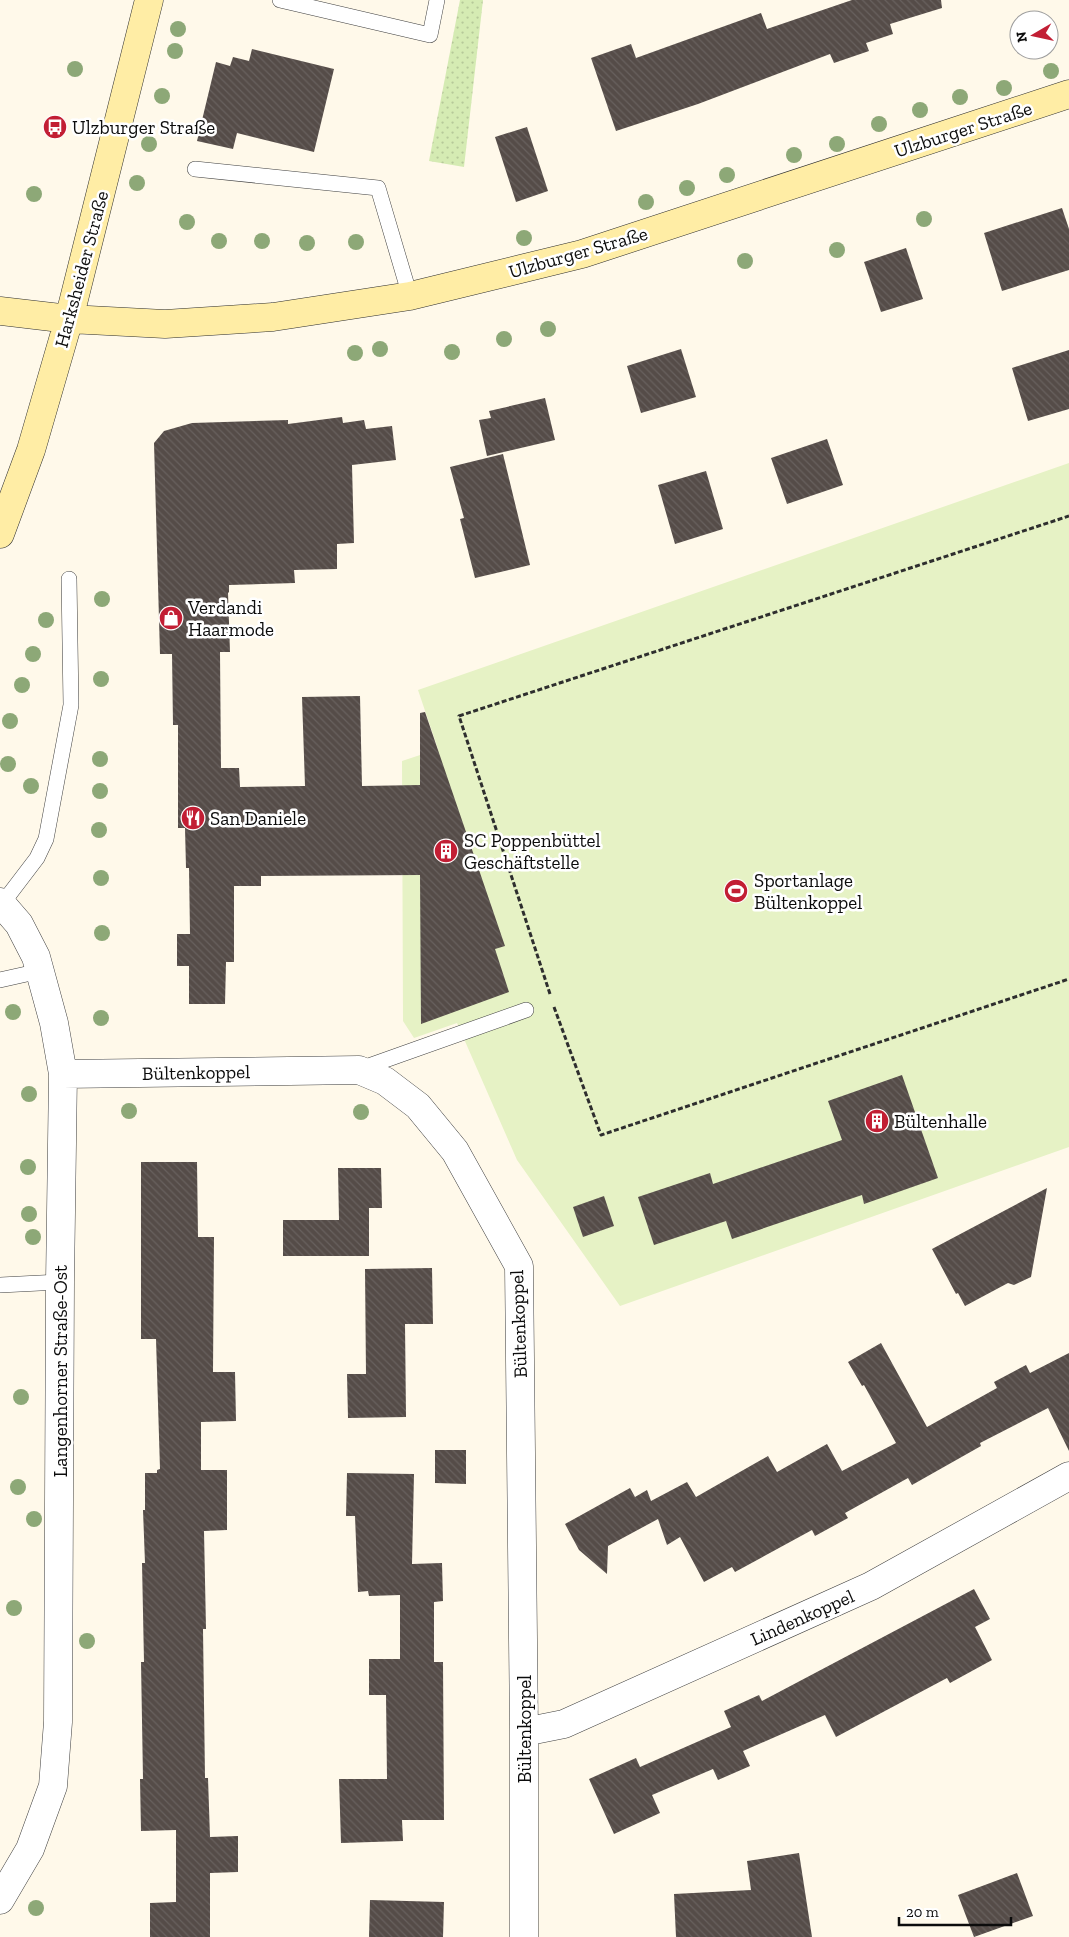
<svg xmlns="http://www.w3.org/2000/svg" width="1069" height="1937" font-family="'Zilla Slab',serif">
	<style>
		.grass { fill: url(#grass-dots) }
		.pitch { fill: #e6f2c5 }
		.building { fill: url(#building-back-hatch) }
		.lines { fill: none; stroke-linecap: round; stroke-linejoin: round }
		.lane-casing { stroke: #3f3f3f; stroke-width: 16 }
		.street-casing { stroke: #3f3f3f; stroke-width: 29 }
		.secondary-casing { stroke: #2e2e2e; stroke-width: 29 }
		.path { stroke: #2e2e2e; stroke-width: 3; stroke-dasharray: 5 2.5; stroke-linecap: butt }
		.lane { stroke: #fff; stroke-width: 15 }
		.street { stroke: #fff; stroke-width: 28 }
		.secondary { stroke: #ffeda5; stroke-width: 28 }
		.tree { fill: #8da877 }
		.labels { text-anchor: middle; stroke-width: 5; stroke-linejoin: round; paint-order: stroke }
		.poi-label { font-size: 19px; fill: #0c0c0c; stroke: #fff; text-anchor: start }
		.street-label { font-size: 19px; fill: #0c0c0c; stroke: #fff }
	</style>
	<defs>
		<pattern id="grass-dots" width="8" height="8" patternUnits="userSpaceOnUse" patternTransform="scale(1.25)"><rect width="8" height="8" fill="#d5ebb3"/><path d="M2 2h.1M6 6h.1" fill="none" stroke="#b6c899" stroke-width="1.8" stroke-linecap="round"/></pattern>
		<pattern id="building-back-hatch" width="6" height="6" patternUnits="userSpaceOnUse" patternTransform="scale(1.25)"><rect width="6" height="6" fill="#554c48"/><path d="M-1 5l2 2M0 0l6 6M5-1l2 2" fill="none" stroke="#68615e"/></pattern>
	</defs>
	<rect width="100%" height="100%" fill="#fff9ea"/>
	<path class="grass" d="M460,0h23l-19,167 -35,-6z"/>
	<path class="pitch" d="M1069,463v684l-449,159 -103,-146 -60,-137 -43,15 -11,-17 -1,-260 36,-12 -20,-59z"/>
	<path class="building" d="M852,0h89l1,8 -52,16 3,10 -27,9 3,8 -35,12 -4,-9 -132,50 -82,27 -25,-73 40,-14 5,14 125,-45 6,16z
		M252,49l82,20 -20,83 -77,-19 -4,16 -36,-8 19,-79 14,4 3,-9 16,4z
		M527,127l21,64 -32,11 -21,-65z
		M1062,208l7,21v41l-67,21 -18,-58z
		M906,248l17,51 -42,13 -17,-50z
		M681,349l15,48 -55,16 -14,-47z
		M1069,350v59l-41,12 -16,-53z
		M545,398l10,42 -68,16 -8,-36 12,-2 -2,-7z
		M342,417l1,6 21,-3 2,9 26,-3 4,34 -44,5 2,78 -17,1v25l-43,1 1,13 -66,2v7l-1,1 2,59h-10l1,116h18l1,19 65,-1 -3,-89 58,-1 2,90 58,-1v-72l5,-1 80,234 -10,3 14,43 -88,32 -1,-149 -159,1v10h-27v76h-8l-1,42h-36v-38h-12v-32h13l-1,-66h-3l-1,-40h-7v-103h-5l-1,-71h-12l-6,-211 10,-12 28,-8 96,-3v4z
		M827,439l16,46 -56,19 -16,-46z
		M503,454l27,111 -55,13 -15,-59 4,-1 -14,-51z
		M706,471l17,58 -48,15 -17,-59z
		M902,1075l36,103 -74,26 -2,-9 -130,44 -6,-18 -72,24 -16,-48 72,-24 3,11 129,-44 -14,-39z
		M141,1162h56l1,75h16l-1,135h22l1,49 -35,1v48h26v60l-23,1 2,98h-3l2,149h3l2,59 28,-1v36l-28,1v64h-60v-34l26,-1v-72l-35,1 -1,-52h3l-2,-117h3l-2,-99h3l-2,-53h2v-37h12v-3l3,-1 -4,-130h-15z
		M338,1168h43l1,40h-13v48h-86v-36h56z
		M1047,1188l-16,89 -17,8 -6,-2 -43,23 -7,-13 -2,1 -24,-45z
		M604,1196l10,30 -31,11 -10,-30z
		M432,1268l1,56h-28l1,93 -58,1 -1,-44h19l-1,-105z
		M881,1343l46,84 70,-39 -3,-6 32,-17 4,8 39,-20v98l-21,-43 -68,35 1,3 -69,39 -4,-7 -63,35 3,5 -33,18 -3,-6 -77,42 -3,-5 -28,15 -24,-45 -13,8 -9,-26 -50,27 -1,28 -28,-24 -14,-26 65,-36 5,9 12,-7 4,11 36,-19 9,15 72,-41 9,16 50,-28 15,27 54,-28 -32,-58 -2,1 -14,-24z
		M435,1450h31v34l-31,-1z
		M347,1473l67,1 -2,90 30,-1 1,38 -9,1v60h9l1,158h-42l1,21 -62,2 -2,-64h48l-1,-84h-17v-36h31v-64l-31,1 -1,-5 -10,1 -3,-76h-9z
		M974,1589l16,30 -15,8 17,33 -42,23 -3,-5 -111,59 -11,-22 -82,36 7,15 -32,14 -5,-11 -61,26 8,18 -46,21 -25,-55 47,-21 4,9 91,-40 -7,-16 35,-16 3,6z
		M799,1853l13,84h-136l-2,-43 77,-4 -4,-29z
		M1017,1873l16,43 -59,21 -16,-42z
		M370,1900l74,2 -1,35h-74z"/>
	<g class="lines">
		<g class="lane-casing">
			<path id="lane" d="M280,0l150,35 7,-35
				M195,169l183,19 32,108
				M2,904l35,-46 9,-19 25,-134 -2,-126
				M0,980l40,-9
				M360,1069l166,-59
				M0,1285l60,-3"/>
		</g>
		<g class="street-casing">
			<path id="street" d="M0,902l19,22 17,33 18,66 9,51 -3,208 -2,440 -5,64 -23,63 -30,51
				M63,1074l296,-4 26,11 33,25 37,45 64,115 5,466v205
				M524,1732l40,-8 307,-138 198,-110"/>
		</g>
		<g class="secondary-casing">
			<path id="secondary" d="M0,311l69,8 96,5 108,-7 137,-21 172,-42 487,-160
				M0,534l31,-84 38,-131 80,-319"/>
		</g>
		<path class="path" d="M550,994l-91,-278 610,-200
			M554,1007l47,128 468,-156"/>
		<use href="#lane" class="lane"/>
		<use href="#street" class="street"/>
		<use href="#secondary" class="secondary"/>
	</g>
	<g class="tree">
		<circle cx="178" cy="29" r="8"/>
		<circle cx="175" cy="51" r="8"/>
		<circle cx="75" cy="69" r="8"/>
		<circle cx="1051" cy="71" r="8"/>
		<circle cx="1004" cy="88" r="8"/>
		<circle cx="162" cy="96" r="8"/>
		<circle cx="960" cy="97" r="8"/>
		<circle cx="920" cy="110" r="8"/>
		<circle cx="879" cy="124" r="8"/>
		<circle cx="149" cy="144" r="8"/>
		<circle cx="837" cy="144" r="8"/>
		<circle cx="794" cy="155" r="8"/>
		<circle cx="727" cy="175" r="8"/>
		<circle cx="137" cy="183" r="8"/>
		<circle cx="687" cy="188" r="8"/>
		<circle cx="34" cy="194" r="8"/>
		<circle cx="646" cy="202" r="8"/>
		<circle cx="924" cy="219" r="8"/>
		<circle cx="187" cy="222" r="8"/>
		<circle cx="524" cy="238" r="8"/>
		<circle cx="219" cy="241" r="8"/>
		<circle cx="262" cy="241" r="8"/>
		<circle cx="356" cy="242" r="8"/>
		<circle cx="307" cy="243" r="8"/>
		<circle cx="837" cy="250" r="8"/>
		<circle cx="745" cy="261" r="8"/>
		<circle cx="548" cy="329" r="8"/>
		<circle cx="504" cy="339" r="8"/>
		<circle cx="380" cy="349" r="8"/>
		<circle cx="452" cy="352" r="8"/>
		<circle cx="355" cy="353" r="8"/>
		<circle cx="102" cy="599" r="8"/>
		<circle cx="46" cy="620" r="8"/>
		<circle cx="33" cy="654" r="8"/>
		<circle cx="101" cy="679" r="8"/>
		<circle cx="22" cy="685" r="8"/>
		<circle cx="10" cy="721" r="8"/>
		<circle cx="100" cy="759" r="8"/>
		<circle cx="8" cy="764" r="8"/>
		<circle cx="31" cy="786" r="8"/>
		<circle cx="100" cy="791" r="8"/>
		<circle cx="99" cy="830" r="8"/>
		<circle cx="101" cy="878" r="8"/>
		<circle cx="102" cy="933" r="8"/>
		<circle cx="13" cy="1012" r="8"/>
		<circle cx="101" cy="1018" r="8"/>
		<circle cx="29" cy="1094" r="8"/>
		<circle cx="129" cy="1111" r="8"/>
		<circle cx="361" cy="1112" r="8"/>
		<circle cx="28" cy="1167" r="8"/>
		<circle cx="29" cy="1214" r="8"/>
		<circle cx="33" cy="1237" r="8"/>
		<circle cx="21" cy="1397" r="8"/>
		<circle cx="18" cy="1487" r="8"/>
		<circle cx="34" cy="1519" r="8"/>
		<circle cx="14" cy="1608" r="8"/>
		<circle cx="87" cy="1641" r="8"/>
		<circle cx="36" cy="1908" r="8"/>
	</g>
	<defs>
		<g id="bus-disc" transform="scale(1.25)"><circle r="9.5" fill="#c21e34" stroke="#fff"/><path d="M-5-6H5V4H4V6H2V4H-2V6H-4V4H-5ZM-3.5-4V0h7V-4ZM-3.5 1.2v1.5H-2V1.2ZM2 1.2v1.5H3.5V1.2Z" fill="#fff"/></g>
		<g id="shop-disc" transform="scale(1.25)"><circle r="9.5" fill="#c21e34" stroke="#fff"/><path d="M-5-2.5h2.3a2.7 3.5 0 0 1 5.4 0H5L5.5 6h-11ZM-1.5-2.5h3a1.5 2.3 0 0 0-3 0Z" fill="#fff"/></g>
		<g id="restaurant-disc" transform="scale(1.25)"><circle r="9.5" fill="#c21e34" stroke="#fff"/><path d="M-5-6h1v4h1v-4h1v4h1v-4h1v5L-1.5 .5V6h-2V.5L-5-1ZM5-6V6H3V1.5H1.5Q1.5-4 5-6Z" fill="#fff"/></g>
		<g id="building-disc" transform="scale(1.25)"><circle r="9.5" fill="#c21e34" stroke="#fff"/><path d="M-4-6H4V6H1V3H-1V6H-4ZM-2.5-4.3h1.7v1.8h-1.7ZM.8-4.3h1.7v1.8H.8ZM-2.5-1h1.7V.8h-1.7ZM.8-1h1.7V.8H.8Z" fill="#fff"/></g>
		<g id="stadium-disc" transform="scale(1.25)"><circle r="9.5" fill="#c21e34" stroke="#fff"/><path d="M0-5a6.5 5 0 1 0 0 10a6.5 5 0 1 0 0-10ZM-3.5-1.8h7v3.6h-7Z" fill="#fff"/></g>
	</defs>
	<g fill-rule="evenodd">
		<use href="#bus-disc" x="55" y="127"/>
		<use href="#shop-disc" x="171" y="618"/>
		<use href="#restaurant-disc" x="193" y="818"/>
		<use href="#building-disc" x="446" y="851"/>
		<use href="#stadium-disc" x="736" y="891"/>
		<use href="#building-disc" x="877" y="1121"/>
	</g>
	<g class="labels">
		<g class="poi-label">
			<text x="72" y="134">Ulzburger Straße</text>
			<text x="188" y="614">Verdandi<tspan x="188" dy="22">Haarmode</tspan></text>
			<text x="210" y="825">San Daniele</text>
			<text x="464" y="847">SC Poppenbüttel<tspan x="464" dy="22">Geschäftstelle</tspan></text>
			<text x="754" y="887">Sportanlage<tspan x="754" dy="22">Bültenkoppel</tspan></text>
			<text x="894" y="1128">Bültenhalle</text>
		</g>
		<g class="street-label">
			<text transform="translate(963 129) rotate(-18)" y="7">Ulzburger Straße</text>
			<text transform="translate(578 252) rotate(-16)" y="7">Ulzburger Straße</text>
			<text transform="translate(81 269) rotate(-75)" y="7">Harksheider Straße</text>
			<text transform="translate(196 1072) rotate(-1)" y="7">Bültenkoppel</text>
			<text transform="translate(518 1324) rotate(-92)" y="7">Bültenkoppel</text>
			<text transform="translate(60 1371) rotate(-90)" y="7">Langenhorner Straße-Ost</text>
			<text transform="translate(802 1617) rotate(-24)" y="7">Lindenkoppel</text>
			<text transform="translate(524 1729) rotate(-90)" y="7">Bültenkoppel</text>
		</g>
	</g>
	<g transform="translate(1034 35) rotate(261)"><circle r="24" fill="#ffffff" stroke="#9e9e9e"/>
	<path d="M0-4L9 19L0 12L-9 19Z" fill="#c21e34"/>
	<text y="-8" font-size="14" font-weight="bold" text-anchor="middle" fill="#0c0c0c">N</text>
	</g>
	<path d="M899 1917v8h112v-8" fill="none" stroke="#0c0c0c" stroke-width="2.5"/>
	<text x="906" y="1917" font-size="15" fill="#0c0c0c" stroke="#ffffff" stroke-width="4" paint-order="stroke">20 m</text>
</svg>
